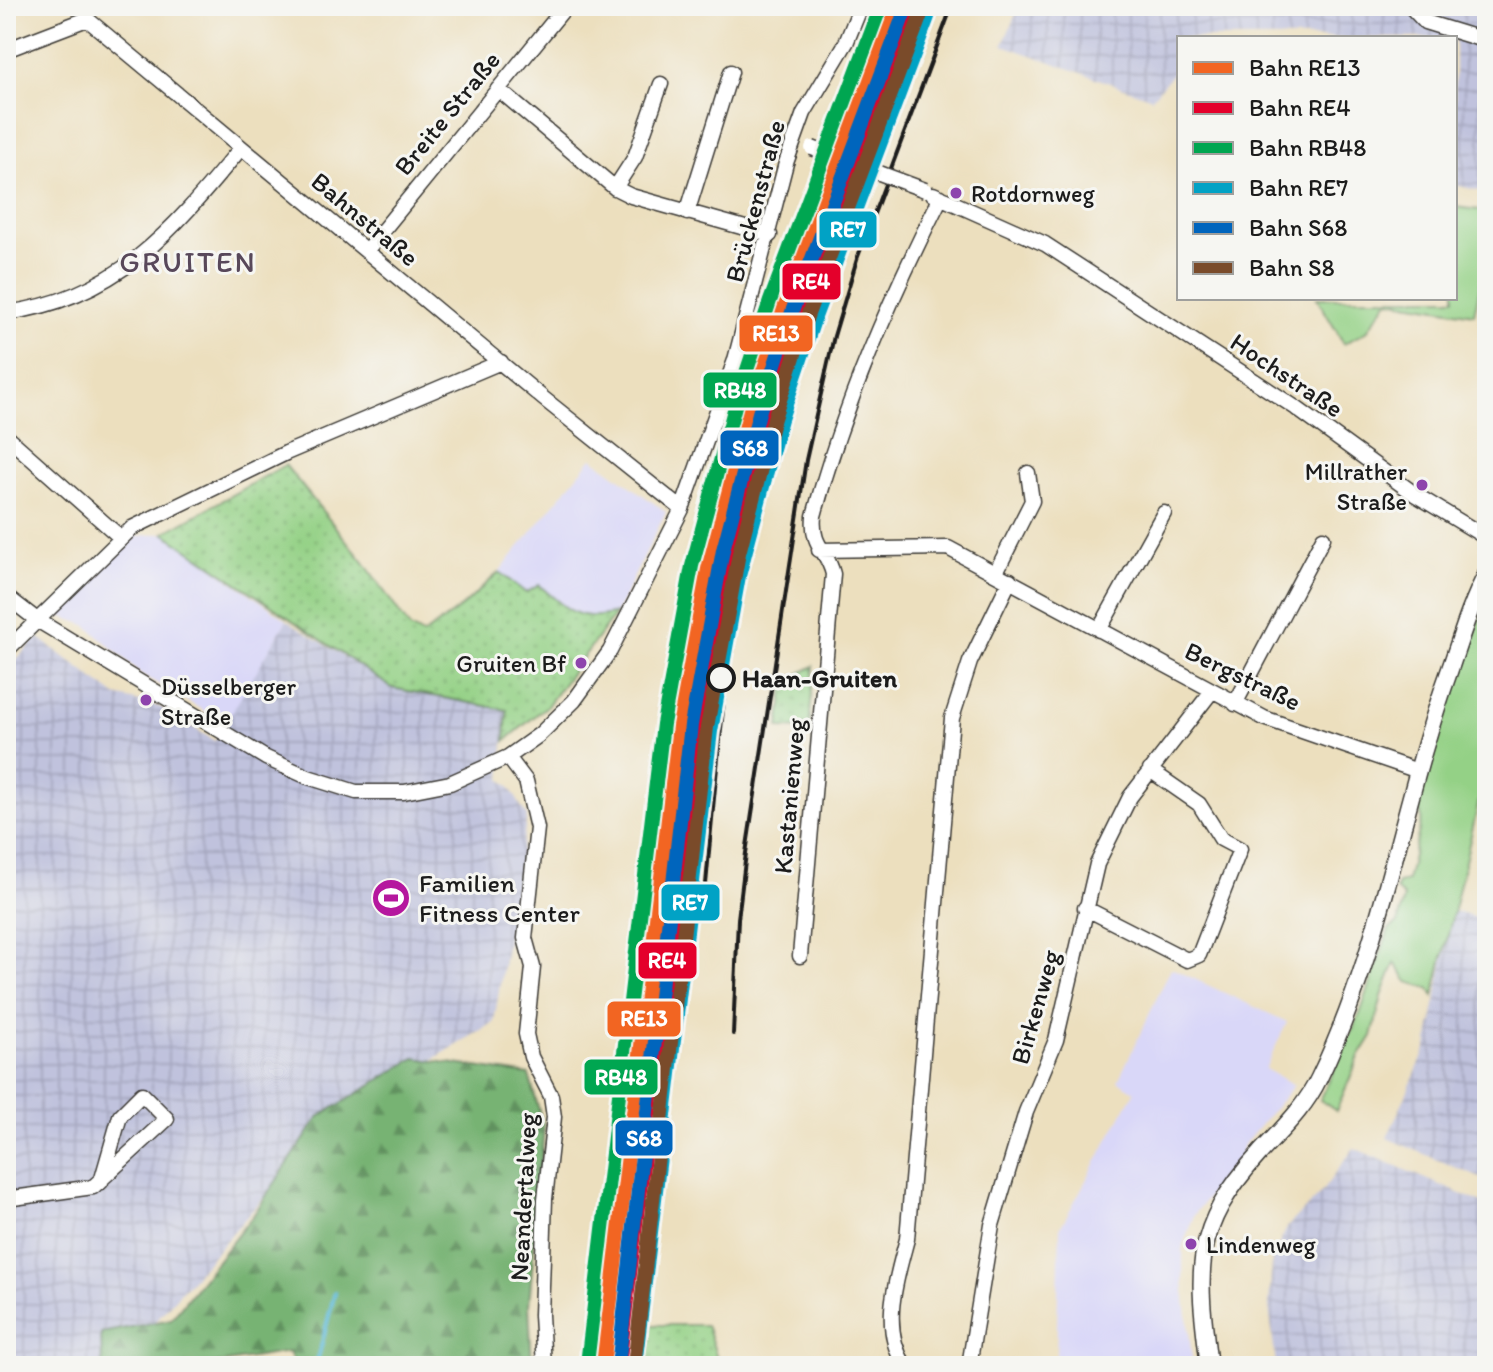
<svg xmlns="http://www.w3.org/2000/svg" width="1493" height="1372" font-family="Itim,sans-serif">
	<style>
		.built { fill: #d9d7f8 }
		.industrial { fill: url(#industrial-grid) }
		.grass { fill: #94d186; stroke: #587651; stroke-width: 2 }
		.forest { fill: url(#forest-firs); stroke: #4a6848; stroke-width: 2 }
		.park { fill: url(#park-dots); stroke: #587651; stroke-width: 2 }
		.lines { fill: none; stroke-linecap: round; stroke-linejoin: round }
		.stream { stroke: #5fbbdd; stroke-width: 4 }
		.minor-casing { stroke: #3b3934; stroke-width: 17 }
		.major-casing { stroke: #3b3934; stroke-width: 19 }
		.minor { stroke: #fff; stroke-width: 14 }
		.major { stroke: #fff; stroke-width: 16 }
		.rail { stroke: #1c1c1c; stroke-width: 4 }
		.minor-bridge-casing { stroke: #3b3934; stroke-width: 17; stroke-linecap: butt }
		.minor-bridge { stroke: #fff; stroke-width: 14 }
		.rail-1-casing { stroke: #f6f6f2; stroke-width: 20 }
		.rail-2-casing { stroke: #f6f6f2; stroke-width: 20 }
		.rail-3-casing { stroke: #f6f6f2; stroke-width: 20 }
		.rail-4-casing { stroke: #f6f6f2; stroke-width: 20 }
		.rail-5-casing { stroke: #f6f6f2; stroke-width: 20 }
		.rail-6-casing { stroke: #f6f6f2; stroke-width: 20 }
		.rail-1 { stroke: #f26522; stroke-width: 14 }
		.rail-2 { stroke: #e4002b; stroke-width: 14 }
		.rail-3 { stroke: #00a651; stroke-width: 14 }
		.rail-4 { stroke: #01a2c5; stroke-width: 14 }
		.rail-5 { stroke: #0065bd; stroke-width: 14 }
		.rail-6 { stroke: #7a4b2a; stroke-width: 14 }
		.bus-dot { fill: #8e44ad; stroke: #f6f6f2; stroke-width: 3 }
		.stop-dot { fill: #f6f6f2; stroke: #1c1c1c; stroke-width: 4 }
		.labels { text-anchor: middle; stroke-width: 6; stroke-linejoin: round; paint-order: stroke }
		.bus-label { font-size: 24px; fill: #1c1c1c; stroke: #f6f6f2; text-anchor: start }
		.street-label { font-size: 26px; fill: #1c1c1c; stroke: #f6f6f2 }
		.stop-label { font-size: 26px; font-weight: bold; fill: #1c1c1c; stroke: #f6f6f2; text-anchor: start }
		.poi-label { font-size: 26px; fill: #1c1c1c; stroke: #f6f6f2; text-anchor: start }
		.quarter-label { font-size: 30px; letter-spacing: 2px; fill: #58485a; stroke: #f6f6f2 }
		.line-badge { stroke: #f6f6f2; stroke-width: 3 }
		.badge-label { font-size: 22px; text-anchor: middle; font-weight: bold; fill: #fff }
	</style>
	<defs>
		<pattern id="industrial-grid" width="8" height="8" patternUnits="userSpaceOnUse" patternTransform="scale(2)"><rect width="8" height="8" fill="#c0c2dd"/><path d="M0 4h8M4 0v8" fill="none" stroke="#a4a6bd"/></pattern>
		<pattern id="forest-firs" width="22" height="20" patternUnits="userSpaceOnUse" patternTransform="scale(2)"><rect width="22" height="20" fill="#77b373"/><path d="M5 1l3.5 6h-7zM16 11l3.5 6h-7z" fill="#61915e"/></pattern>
		<pattern id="park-dots" width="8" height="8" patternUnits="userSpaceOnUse" patternTransform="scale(2)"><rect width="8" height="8" fill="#94d186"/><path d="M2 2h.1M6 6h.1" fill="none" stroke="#7fb373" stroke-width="1.8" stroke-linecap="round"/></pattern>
	</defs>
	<rect width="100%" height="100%" fill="#f6f6f2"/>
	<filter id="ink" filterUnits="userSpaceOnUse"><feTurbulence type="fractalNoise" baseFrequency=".0125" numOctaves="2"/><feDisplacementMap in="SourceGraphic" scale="16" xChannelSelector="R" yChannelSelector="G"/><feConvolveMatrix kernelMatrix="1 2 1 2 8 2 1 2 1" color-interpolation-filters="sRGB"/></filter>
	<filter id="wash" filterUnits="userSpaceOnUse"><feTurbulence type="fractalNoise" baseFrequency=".006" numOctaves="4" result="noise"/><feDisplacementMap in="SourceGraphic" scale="32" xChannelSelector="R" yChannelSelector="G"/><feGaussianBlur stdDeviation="1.8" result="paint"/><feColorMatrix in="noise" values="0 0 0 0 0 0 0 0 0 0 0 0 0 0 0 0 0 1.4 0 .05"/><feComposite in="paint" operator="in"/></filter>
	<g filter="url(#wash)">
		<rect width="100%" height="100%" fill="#ecdfbe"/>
		<path class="built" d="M592,458l74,54 -50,101 -24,6 -24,-8 -29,-26 -13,8 -27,-21z
			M164,533l123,87 -61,104 -85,-50 -55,-49 -29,-10 75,-78z
			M1171,968l116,54 -22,47 29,16 -52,62 -1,8 -47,60 -11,30v38l10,83h-117l-20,-7 4,-131 75,-137 -17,-10z"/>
		<path class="industrial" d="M1019,6h468v196l-7,-11 -25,-6v-147h-276v28l-27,32 -149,-53z
			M287,620l105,68 115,22 -6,69 8,7 18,30 -33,206 -167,103 -211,241h-110v-696l32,-33 78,59 44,11 55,34z
			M1453,911l34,10v260l-100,-43 40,-91z
			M1354,1148l133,57v161h-211l-7,-60 3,-46 15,-33 33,-33z"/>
		<path class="grass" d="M1455,207l32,4v72l-6,-1 -7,32 -86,-14 -21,31 -23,13 -27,-46h138z
			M1487,600v166l-53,230 -5,-8 -21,-6 -13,-19 -13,33 -10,40 -13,21 -23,54 -16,-11 40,-86 29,-85 9,-6 6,-26 -8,-7 2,-7 9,-2 15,-63 -5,-14 23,-78z"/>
		<path class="forest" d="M415,1058l114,17 15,53 -15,177 3,61h-237l-6,-14 -86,14h-101l-1,-33 70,-14 83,-105 65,-97z"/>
		<path class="park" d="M285,465l78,96 47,67 13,7 42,-31 34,-32 27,21 13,-8c28,24 38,38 77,28l-69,93 -42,35 2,-31 -115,-22 -228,-155z
			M814,666l-5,63 -30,-1 6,-47z
			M651,1325h55l14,41h-74z"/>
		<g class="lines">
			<path class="stream" d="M316,1366l19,-74"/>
		</g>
	</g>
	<g filter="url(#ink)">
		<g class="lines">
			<g class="minor-casing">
				<path id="minor" d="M1410,6l15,16 62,19
					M6,50l81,-31 457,380 138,110
					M498,89l117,99 16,8 139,39
					M615,188l20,-31 26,-73
					M933,194l112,50 251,164 120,87 71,43
					M687,213l44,-141
					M366,251l200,-245
					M6,313c112,-15 167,-83 235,-165
					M6,436l114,101
					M819,550l129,-2 316,170 151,52
					M996,572l36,-71 -4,-28
					M6,596l31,24 229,138 42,19 48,15h48l46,-9 58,-26 31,-22 35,-34 36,-50 72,-142 53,-149 51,-197 18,-50 42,-70 15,-37
					M1099,630l65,-117
					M6,651l126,-123 154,-75 215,-91
					M1235,704l88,-166
					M508,757l18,24 11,47 -12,110 8,29 -7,67 5,23 20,39 3,21 -9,82 -4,116 3,51
					M1085,908l102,52 12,-5 41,-106 -19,-10 -22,-35 -49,-34
					M800,956l33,-382c-6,-25 -22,-27 -19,-58 30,-112 75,-215 127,-319
					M6,1199l87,-12 74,-68 -25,-25 -22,22 -19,66
					M905,1366c-25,-38 -9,-86 2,-127l45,-521 18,-56 40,-82
					M969,1366l23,-141 34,-113 30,-72 41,-176 33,-67 82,-106"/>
			</g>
			<g class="major-casing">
				<path id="major" d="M1209,1366c-12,-95 -18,-137 50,-212 22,-24 46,-46 60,-76 63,-130 82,-273 131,-409 11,-32 21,-66 37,-96"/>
			</g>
			<use href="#minor" class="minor"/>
			<use href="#major" class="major"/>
			<path class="rail" d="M847,234l87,-228
				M703,918c14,-156 26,-313 65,-465 20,-79 51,-153 83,-228
				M733,1034l5,-115 8,-66 60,-393 28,-124 23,-77 95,-253"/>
			<g class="minor-bridge-casing">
				<path id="minor-bridge" d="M812,148l113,42"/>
			</g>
			<use href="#minor-bridge" class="minor-bridge"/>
			<g class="rail-1-casing">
				<path id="rail-1" d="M603,1366l76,-640 29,-157 42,-159 35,-104 113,-300"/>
			</g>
			<g class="rail-2-casing">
				<path id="rail-2" d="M619,1366l76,-638 29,-155 41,-158 35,-104 113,-299"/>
			</g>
			<g class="rail-3-casing">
				<path id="rail-3" d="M587,1364l76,-640 29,-158 43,-160 35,-105 111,-295"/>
			</g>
			<g class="rail-4-casing">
				<path id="rail-4" d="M635,1366l76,-635 28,-155 42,-157 34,-102 113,-300"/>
			</g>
			<g class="rail-5-casing">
				<path id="rail-5" d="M618,1366l73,-641 32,-175 36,-137 34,-104 114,-303"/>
			</g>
			<g class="rail-6-casing">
				<path id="rail-6" d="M634,1366l73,-639 32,-174 35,-135 34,-104 114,-302"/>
			</g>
			<use href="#rail-1" class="rail-1"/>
			<use href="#rail-2" class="rail-2"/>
			<use href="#rail-3" class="rail-3"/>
			<use href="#rail-4" class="rail-4"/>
			<use href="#rail-5" class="rail-5"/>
			<use href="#rail-6" class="rail-6"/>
		</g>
	</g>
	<defs>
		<g id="stadium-disc" transform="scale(2)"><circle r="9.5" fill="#b5179e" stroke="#f6f6f2"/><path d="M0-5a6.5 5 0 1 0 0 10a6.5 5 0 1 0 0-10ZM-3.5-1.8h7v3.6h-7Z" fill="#fff"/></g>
	</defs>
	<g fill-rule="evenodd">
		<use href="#stadium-disc" x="391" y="898"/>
	</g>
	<g class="bus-dot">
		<circle cx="956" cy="193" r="7"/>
		<circle cx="1422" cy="485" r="7"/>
		<circle cx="581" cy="663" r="7"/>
		<circle cx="146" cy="700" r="7"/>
		<circle cx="1191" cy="1244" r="7"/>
	</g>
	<circle class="stop-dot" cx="721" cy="678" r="13"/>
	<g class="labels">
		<g class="bus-label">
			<text x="971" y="202">Rotdornweg</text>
			<text x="1407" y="480" text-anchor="end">Millrather<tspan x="1407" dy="30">Straße</tspan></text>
			<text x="566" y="672" text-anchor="end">Gruiten Bf</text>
			<text x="161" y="695">Düsselberger<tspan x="161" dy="30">Straße</tspan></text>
			<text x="1206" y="1253">Lindenweg</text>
		</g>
		<g class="street-label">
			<text transform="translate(447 113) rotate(-51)" y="9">Breite Straße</text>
			<text transform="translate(755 201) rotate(-75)" y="9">Brückenstraße</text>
			<text transform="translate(365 219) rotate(40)" y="9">Bahnstraße</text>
			<text transform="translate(1287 375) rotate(34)" y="9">Hochstraße</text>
			<text transform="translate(1243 676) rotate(26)" y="9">Bergstraße</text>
			<text transform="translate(789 796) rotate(-85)" y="9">Kastanienweg</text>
			<text transform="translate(1035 1007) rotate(-74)" y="9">Birkenweg</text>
			<text transform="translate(523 1197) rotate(-87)" y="9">Neandertalweg</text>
		</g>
		<g class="stop-label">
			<text x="742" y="687">Haan-Gruiten</text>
		</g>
		<g class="poi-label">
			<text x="419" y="892">Familien<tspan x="419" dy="30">Fitness Center</tspan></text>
		</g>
		<g class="quarter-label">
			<text x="188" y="272">GRUITEN</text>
		</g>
	</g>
	<g class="line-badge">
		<rect x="818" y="210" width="60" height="39" rx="8" fill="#01a2c5"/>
		<rect x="781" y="262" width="61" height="39" rx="8" fill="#e4002b"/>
		<rect x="738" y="314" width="76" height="39" rx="8" fill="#f26522"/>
		<rect x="702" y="371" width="76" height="38" rx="8" fill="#00a651"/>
		<rect x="719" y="429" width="61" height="38" rx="8" fill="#0065bd"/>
		<rect x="660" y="883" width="61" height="39" rx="8" fill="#01a2c5"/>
		<rect x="637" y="941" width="61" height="39" rx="8" fill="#e4002b"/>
		<rect x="606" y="1000" width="76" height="38" rx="8" fill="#f26522"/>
		<rect x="583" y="1058" width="76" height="38" rx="8" fill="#00a651"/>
		<rect x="614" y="1119" width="60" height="38" rx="8" fill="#0065bd"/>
	</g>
	<g class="badge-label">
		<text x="848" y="237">RE7</text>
		<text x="811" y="289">RE4</text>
		<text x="776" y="341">RE13</text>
		<text x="740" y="398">RB48</text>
		<text x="750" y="456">S68</text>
		<text x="690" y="910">RE7</text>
		<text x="667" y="968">RE4</text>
		<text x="644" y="1026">RE13</text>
		<text x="621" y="1085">RB48</text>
		<text x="644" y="1146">S68</text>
	</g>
	<rect width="1493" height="1372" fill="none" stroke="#f6f6f2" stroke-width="32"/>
	<rect x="1177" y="36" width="280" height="264" fill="#f6f6f2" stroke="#9f9f9c" stroke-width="2"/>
	<rect x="1193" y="62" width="40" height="12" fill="#f26522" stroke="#9f9f9c" stroke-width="2"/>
	<text x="1249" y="76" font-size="24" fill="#1c1c1c">Bahn RE13</text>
	<rect x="1193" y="102" width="40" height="12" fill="#e4002b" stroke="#9f9f9c" stroke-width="2"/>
	<text x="1249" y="116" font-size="24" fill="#1c1c1c">Bahn RE4</text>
	<rect x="1193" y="142" width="40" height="12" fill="#00a651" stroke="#9f9f9c" stroke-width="2"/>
	<text x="1249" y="156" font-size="24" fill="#1c1c1c">Bahn RB48</text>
	<rect x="1193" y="182" width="40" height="12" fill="#01a2c5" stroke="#9f9f9c" stroke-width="2"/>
	<text x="1249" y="196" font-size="24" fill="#1c1c1c">Bahn RE7</text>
	<rect x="1193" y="222" width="40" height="12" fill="#0065bd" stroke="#9f9f9c" stroke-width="2"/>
	<text x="1249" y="236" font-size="24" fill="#1c1c1c">Bahn S68</text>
	<rect x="1193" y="262" width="40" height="12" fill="#7a4b2a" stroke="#9f9f9c" stroke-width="2"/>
	<text x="1249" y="276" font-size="24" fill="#1c1c1c">Bahn S8</text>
</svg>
